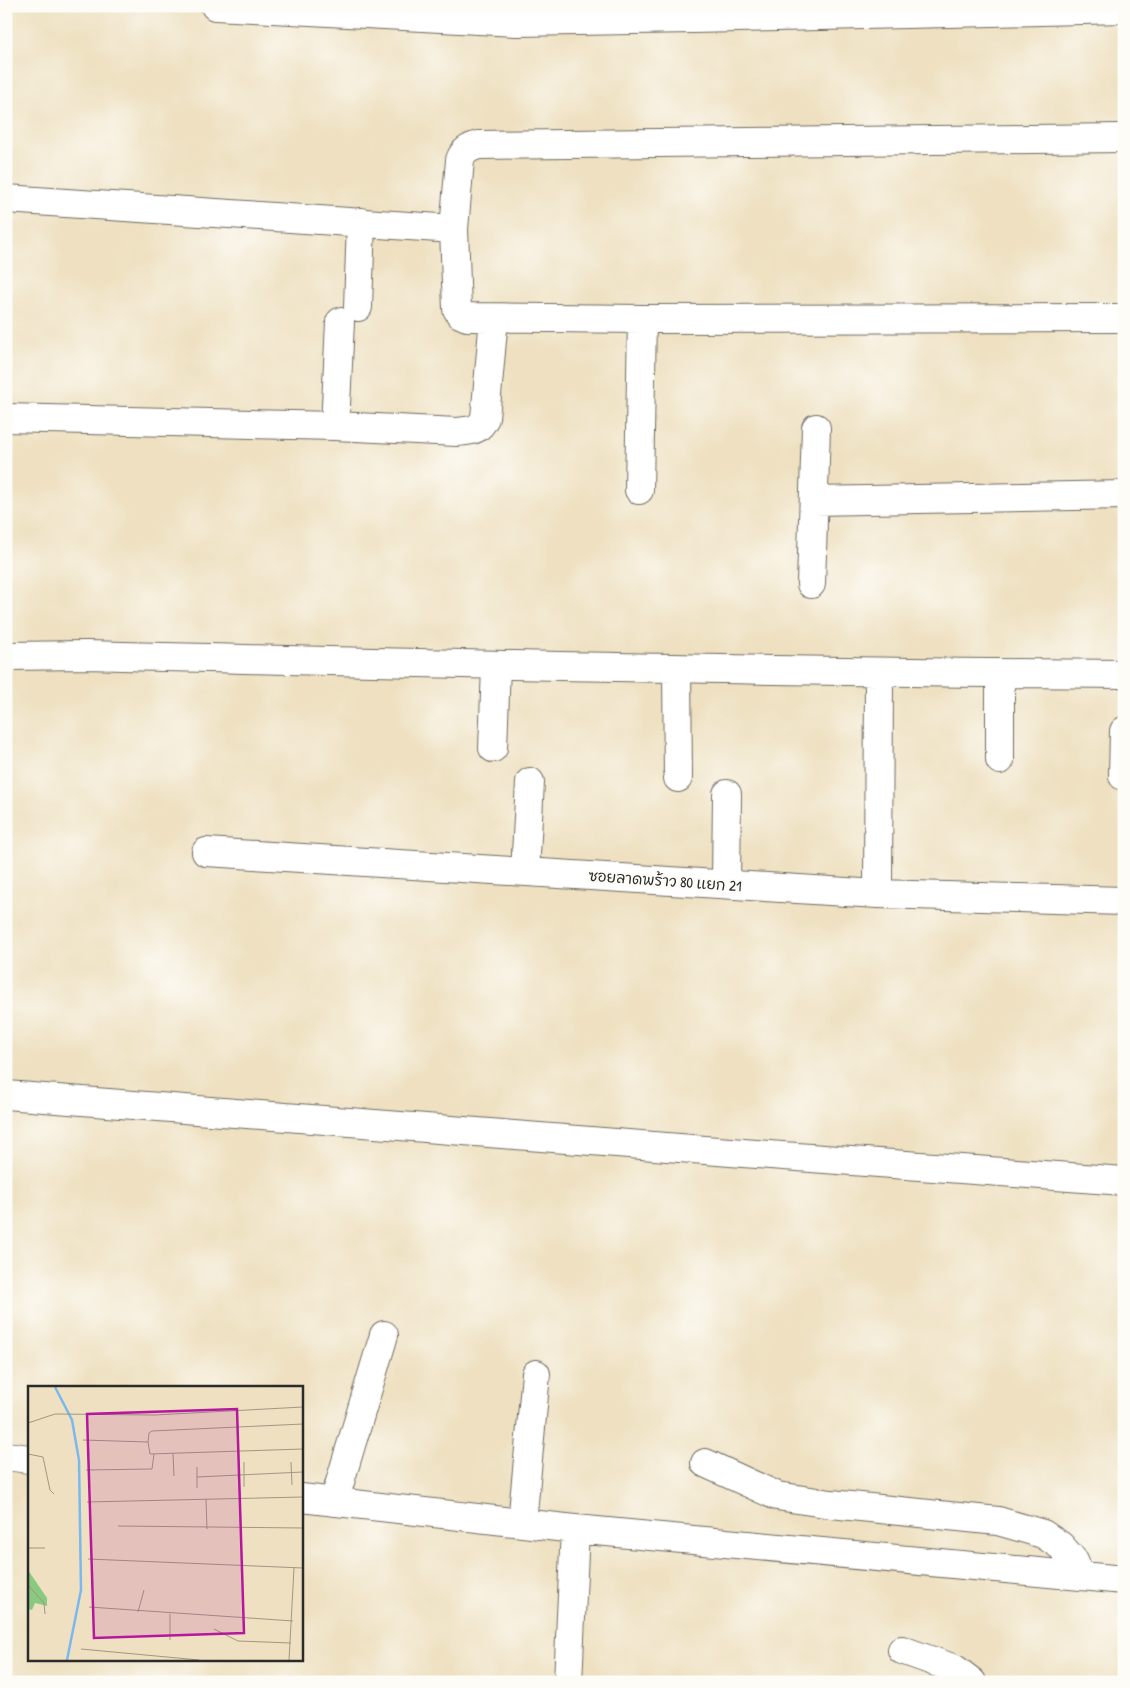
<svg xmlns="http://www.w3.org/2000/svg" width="1130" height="1688" font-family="'Patrick Hand','Playpen Sans Thai',sans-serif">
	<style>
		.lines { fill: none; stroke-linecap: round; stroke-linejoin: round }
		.minor-casing { stroke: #6f6a5f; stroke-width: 30 }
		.minor { stroke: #fff; stroke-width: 28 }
		.labels { text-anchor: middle; stroke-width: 4.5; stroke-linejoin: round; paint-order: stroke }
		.street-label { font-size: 15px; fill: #2b2b2b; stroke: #fdfcf7 }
		.inset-river { fill: none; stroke: #7bb8ee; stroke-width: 2.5 }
		.inset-road { fill: none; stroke: #a09884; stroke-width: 1 }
		.view { fill: #b5179e; fill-opacity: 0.15; stroke: #b5179e; stroke-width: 2.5 }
		.inset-edge { fill: none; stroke: #2b2b2b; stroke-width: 2.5 }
	</style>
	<rect width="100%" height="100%" fill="#fdfcf7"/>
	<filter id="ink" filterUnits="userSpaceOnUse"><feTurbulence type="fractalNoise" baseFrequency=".02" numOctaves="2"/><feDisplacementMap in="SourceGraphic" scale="10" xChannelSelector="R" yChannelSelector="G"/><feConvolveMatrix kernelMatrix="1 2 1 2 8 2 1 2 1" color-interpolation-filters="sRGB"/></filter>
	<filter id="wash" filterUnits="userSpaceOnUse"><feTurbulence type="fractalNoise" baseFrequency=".0096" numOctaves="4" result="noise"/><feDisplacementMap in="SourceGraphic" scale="20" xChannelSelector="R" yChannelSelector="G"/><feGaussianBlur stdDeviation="1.12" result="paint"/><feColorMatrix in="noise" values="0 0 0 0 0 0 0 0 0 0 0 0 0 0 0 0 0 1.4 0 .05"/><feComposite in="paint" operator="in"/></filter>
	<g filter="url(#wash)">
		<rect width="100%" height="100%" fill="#eee0c0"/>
	</g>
	<g filter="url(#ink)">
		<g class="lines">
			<g class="minor-casing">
				<path id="minor" d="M215,6l301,16 177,-3 431,-10
					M1124,138l-646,7c-9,3 -15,6 -18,15l-6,69 3,80 3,5 7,3 175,2 482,-1
					M6,199l448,30
					M358,307l3,-85
					M6,418l329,8 122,6c14,-2 21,0 28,-14l9,-100
					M335,426l5,-104
					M639,490l3,-171
					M814,501l310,-6
					M811,584l5,-156
					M6,656l81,-1c345,9 691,17 1037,19
					M677,669l1,109
					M1000,674v86
					M493,748l3,-82
					M1123,776l1,-45
					M206,852l672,42 246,7
					M525,872l5,-90
					M726,884l1,-90
					M878,894l1,-221
					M6,1095l737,58 381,28
					M6,1456l23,3
					M705,1463l72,33 54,8 167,17 45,13 18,12 13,15 6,15
					M301,1498l274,31 549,51
					M334,1502l50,-167
					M522,1523l14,-149
					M902,1650l53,19 17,13
					M568,1682l7,-153"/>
			</g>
			<use href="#minor" class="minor"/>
		</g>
	</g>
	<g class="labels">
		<g class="street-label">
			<text transform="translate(665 881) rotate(4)" y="5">ซอยลาดพร้าว 80 แยก 21</text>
		</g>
	</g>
	<g transform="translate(28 1386)">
		<rect width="275" height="275" fill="#eee0c0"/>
		<path d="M0,184l19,28v8l-12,-3 -3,7 -4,-1z" fill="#8ac980"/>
		<path class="inset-river" d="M27,1l17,33 7,40 2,130 -14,70"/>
		<path class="inset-road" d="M0,37l27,-9 100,1 148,-8M275,38l-151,7 -3,2 -1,9 2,12 153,-5M55,54l65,2M0,68l15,3 7,33 4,4M145,68l1,22M216,76v25M263,76l1,23M169,81v21M58,84l66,-1 2,-15M169,91l106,-5M178,113l1,30M59,116l216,-5M90,140l185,2M0,162h17M60,173l215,9M0,199l16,18 1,11M61,221l204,14M110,226l6,-22M186,243l24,12 53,2M142,254v-26M53,263l118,11M261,274l5,-92"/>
		<path class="view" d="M209,23l7,224 -150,5 -7,-224z"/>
		<rect width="275" height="275" class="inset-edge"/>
	</g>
	<rect width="1130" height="1688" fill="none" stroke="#fdfcf7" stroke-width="25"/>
</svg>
